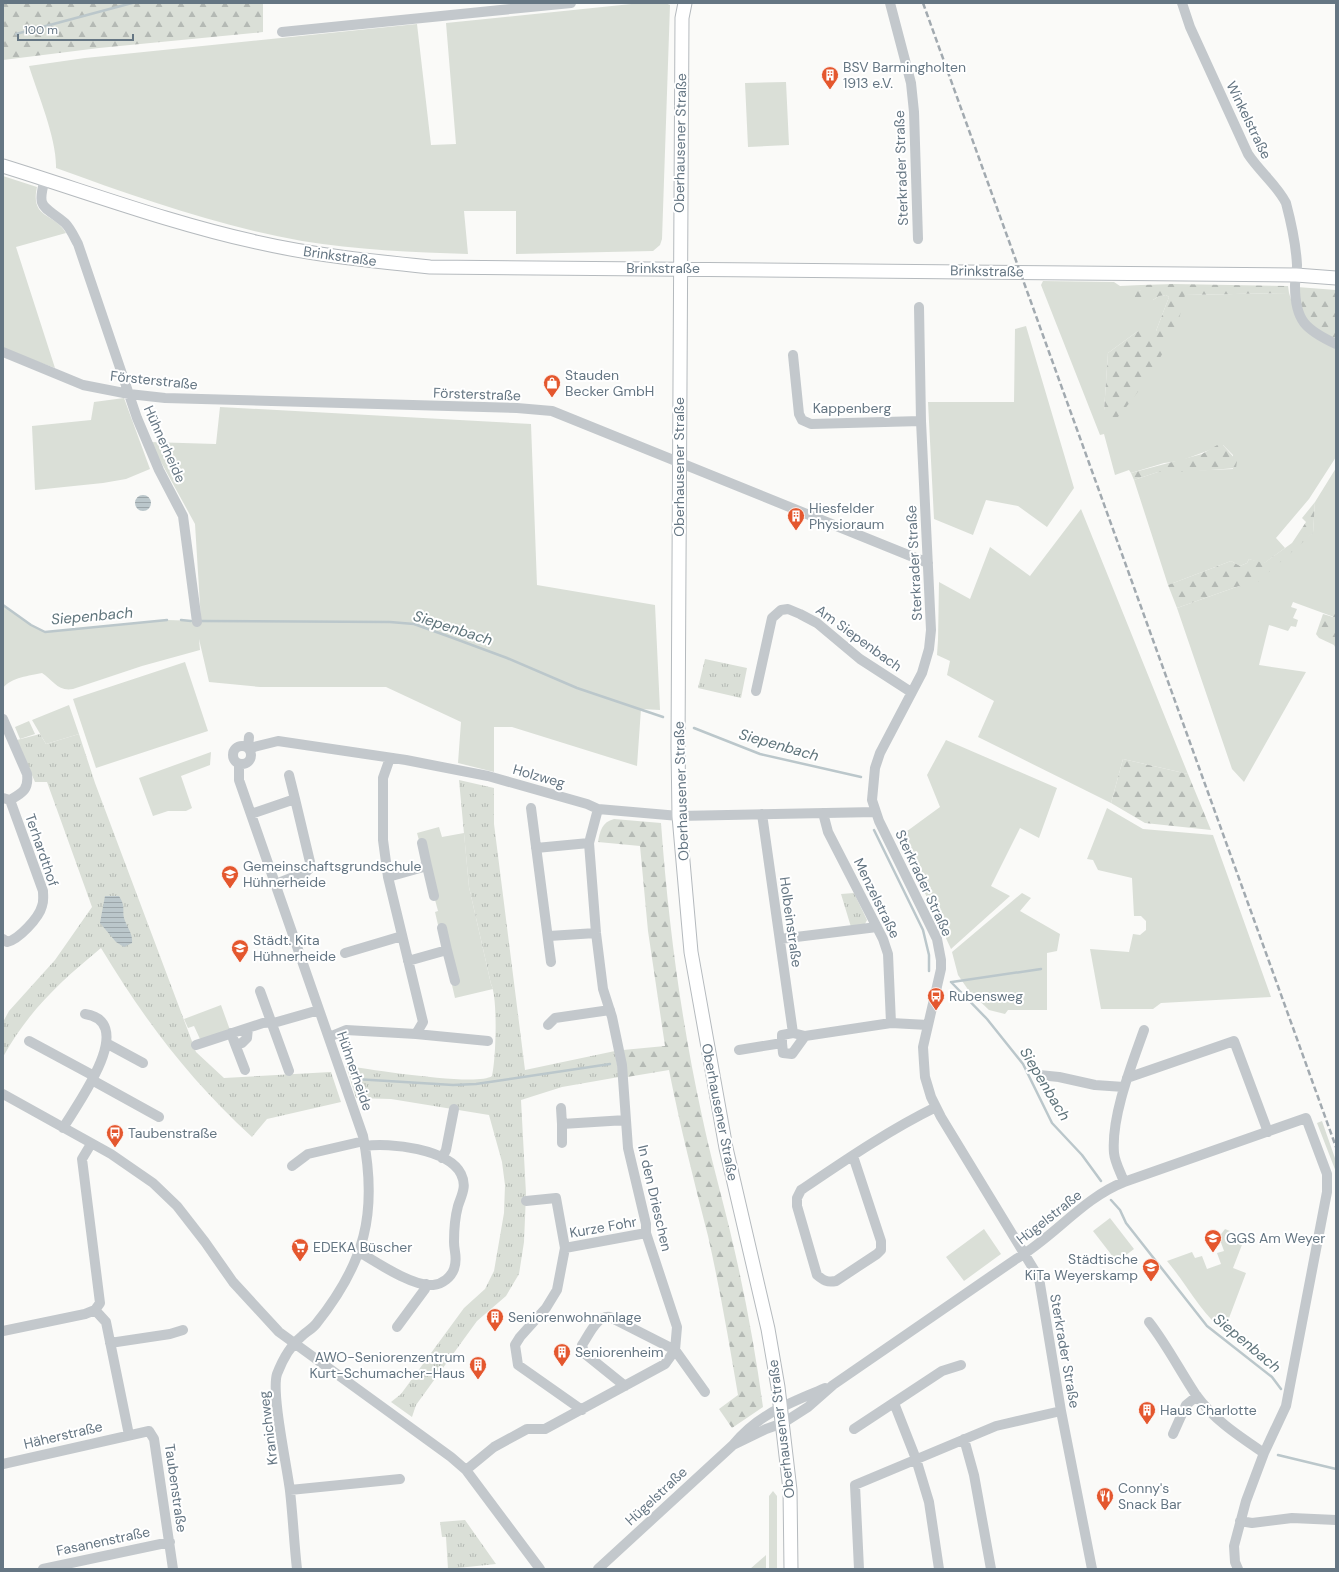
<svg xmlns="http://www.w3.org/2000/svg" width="1339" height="1572" font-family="'DM Sans',sans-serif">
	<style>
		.grass { fill: #dadfd7 }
		.forest { fill: url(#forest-firs) }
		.park { fill: url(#park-tufts) }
		.water { fill: url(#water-rules) }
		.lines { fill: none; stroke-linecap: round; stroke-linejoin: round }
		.stream { stroke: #bbc7cb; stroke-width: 2.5 }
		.major-casing { stroke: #b5babe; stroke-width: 15 }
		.minor { stroke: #c3c8cc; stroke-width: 10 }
		.major { stroke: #fff; stroke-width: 13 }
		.rail { stroke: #a2aab0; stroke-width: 2.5; stroke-dasharray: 6 3; stroke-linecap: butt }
		.labels { text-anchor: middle; stroke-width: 4; stroke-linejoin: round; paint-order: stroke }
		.poi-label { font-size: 14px; fill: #657683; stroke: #fff; text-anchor: start }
		.street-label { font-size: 14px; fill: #657683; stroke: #fff }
		.water-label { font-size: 15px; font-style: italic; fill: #60757c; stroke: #fff }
	</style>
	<defs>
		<pattern id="forest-firs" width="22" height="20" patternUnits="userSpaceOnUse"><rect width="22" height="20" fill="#dadfd7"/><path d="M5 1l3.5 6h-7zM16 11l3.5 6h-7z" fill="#b4b9b4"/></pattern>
		<pattern id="park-tufts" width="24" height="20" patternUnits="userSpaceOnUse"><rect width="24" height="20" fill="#dadfd7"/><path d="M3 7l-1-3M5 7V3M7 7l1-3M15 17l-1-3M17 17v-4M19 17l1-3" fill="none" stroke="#b4b9b4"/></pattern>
		<pattern id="water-rules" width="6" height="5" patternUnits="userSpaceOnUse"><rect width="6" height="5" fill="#bbc7cb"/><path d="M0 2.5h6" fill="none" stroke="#9ca6aa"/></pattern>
	</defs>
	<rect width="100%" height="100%" fill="#fafaf8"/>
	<path class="grass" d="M641,3h24l5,2 -8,234 -2,6 -7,6 -137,3v-43h-52l4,43c-55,-2 -112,-4 -166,-13 -84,-15 -166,-44 -246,-73 1,-29 -18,-73 -27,-102l56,-8 332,-34 14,121 25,-1 -10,-121z
		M786,82l3,63 -41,2 -3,-64z
		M3,176l34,11c-7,32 17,25 29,46l-50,14 39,121 -52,-19z
		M1043,281l71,1 6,4 21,-1v5l-5,2 -1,8h18l6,-4 7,-1 3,2 -13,34h-18l-30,22 -4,58 81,-116 104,-2 7,23 40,31v110l-27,42 -33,39 9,10 -22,16 -14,-5 -2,4 -7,3 -9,-5 -63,24 -34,-105 24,-8 75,-3v-14l-10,-10 -43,16 -16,2 -33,10 -2,-3 -14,5 -11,-41 -4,1 -59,-150z
		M1026,326l48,162 -27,39 -29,-21 -32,-6 -13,35 -39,-16 -6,-117h86l1,-73z
		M124,398l26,71 -24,10 -23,4 -68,7 -3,-64 59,-6 3,-18z
		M220,407l311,17 6,161 118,20 5,105 -19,-1 -4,57 -125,-39h-18v45l-36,-9 3,-41 -75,-35h-126l-51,-5 -10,-43 1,11 -58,16 -69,23c-15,3 -20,-9 -31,-16 -13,3 -30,4 -39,15v-83l28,20 14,7 122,-12 34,1 -6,-97 -45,-82 66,2z
		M1336,468v144l-2,5 -41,-15 -2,5 6,2 -4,9 5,2 -2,7 -5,-1 -3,5 -19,-6 -10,40 47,7 -62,110 -12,-13 -55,-161 62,-22 74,-53 2,-31z
		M1081,509l107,265 -65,-15 -12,44 -133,-66 16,-36 -47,-26 3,-14 -13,-6 1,-15 1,-58 31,17 20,-52 40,29z
		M185,662l23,69 -112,37 -23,-69z
		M69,705l10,29 -33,10 -14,-24z
		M29,721l6,13 -15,5 -5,-12z
		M946,740l111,48 -18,50 -19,-10 -29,58 19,10 -59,53 -52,-112 41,-30 -13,-32z
		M211,752l-1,13 -29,11 11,32 -6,3h-18l-15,5 -14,-38z
		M1107,808l36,21 70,6 58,162 -110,6 -8,6h-52l-11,-60 39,3 4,-18 7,1 6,-5v-9l-5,-5h-7l-2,-38 -34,-8 -5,-10 -6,-1z
		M439,827l3,10 22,-4 5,54 22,97 2,5 -38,9 -20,-86 3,-1 -21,-78z
		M1022,893l9,5 -11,13 40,23 -3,17 -10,2v57h-39l-3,4 -16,-4 -20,-19 -11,-16 -6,-23z
		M221,1005l9,25 -30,9 -6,-13 -6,2 -4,-9z
		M1322,1121l14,40v11l-19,-49z
		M1110,1218l24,31 -17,13 -24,-31z
		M984,1229l17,25 -37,27 -18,-24z
		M1225,1229l20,8 -12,31 13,5 -20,53 5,2 -3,7c-26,-20 -40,-49 -61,-74l25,-9 3,6 7,-2 5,13 14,-5 -4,-11 7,-2 -5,-14z
		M773,1491l4,5v73h-8v-73z"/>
	<path class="forest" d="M3,3h260v29l-164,16 -96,12z
		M1174,284l114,2 1,7 -104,2c-2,8 -4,18 -7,26 -15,38 -39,72 -65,102l-6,-5 -3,-7 4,-58 30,-22h18l13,-34 -3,-2 -7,1 -6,4h-19l2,-9 5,-1v-5z
		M1297,287l39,3v51l-12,-5 -21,-19z
		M1219,444h3l15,17 -1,7 -50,4h-28l-24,8 -3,-7 71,-19z
		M1315,502l-2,31 -63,56 -11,-3 -62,22 -9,-23 63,-24 9,5 7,-3 2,-4 15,4 28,-20 14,-21 -4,-4z
		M1336,612v37l-2,-4 -15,-7 -3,-4 7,-20 10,3z
		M1123,759l65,15 23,56 -66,-7 -34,-20z
		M614,819l47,4c7,98 20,197 41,293 8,39 19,77 28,115 14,58 25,117 33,176l-31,21 -13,-19 19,-14c-9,-53 -18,-106 -30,-159 -14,-55 -28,-110 -39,-166l-42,7 -4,-27 42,-4 -17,-115 -8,-85 -42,-4c2,-11 4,-20 16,-23z"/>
	<path class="park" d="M705,659l42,9 -6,30 -43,-10z
		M40,734l6,10 33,-10 16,49 101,269 28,26 107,-6 10,30 -74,17 -15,18c-63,-58 -107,-116 -151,-189 -41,34 -72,62 -98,109v-35l6,-11 46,-51 37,-53 -45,-125h-12l-18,-42z
		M459,780l35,8v36l31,246 90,-19 4,26 -57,10 -41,13 5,94 -2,48 -5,32 -13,22 -29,25 -61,84 -4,12 -21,-15 10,-8 63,-86 21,-19 9,-18 10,-58 1,-28 -3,-23 -13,-47 -98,-16 -35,-1 -10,-32c24,3 131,21 146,10 4,-16 6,-79 -1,-92l-22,-97z
		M854,893l13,27 -2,4 -14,3 -10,-33z
		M465,1520l31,44 -48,5 -2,-32h-4l-2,-15z
		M766,1555v14h-16l15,-13z"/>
	<path class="water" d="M135 503a8 8 0 1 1 16 0a8 8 0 1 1-16 0Z
		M105,896h14c7,11 3,14 5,22 3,10 9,15 8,25l-8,4 -8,-5 -16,-19z"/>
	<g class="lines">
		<path class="stream" d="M16,34l116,-31
			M3,605l28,20 14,7 122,-12
			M181,620l10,1
			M201,621l189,1 24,2 39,14 54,20 70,30 86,29
			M694,728l66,26 101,23
			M874,830l49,100 6,25v16
			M951,982l36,37 36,45 29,59 30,32 19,26
			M952,982l89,-13
			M355,1079l98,6 23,-1 134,-20
			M1111,1200l9,10 6,13 81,103 65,51 9,12
			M1278,1455l58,14"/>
		<g class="major-casing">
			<path id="major" d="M685,3l-3,15 -4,729 1,69 12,136 35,196 42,181 10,58 12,103 1,79
				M3,166c84,26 167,57 253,76 57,13 115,19 174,25l866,8 40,3"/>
		</g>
		<path class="minor" d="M890,3l21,80 3,29 4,127
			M1182,3l8,24 58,127c11,17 29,31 38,49 5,19 10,42 11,62 0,7 -2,14 -2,21 0,35 11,44 41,58
			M282,32l289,-29
			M45,179c-9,31 -1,26 20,44 6,6 9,14 13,21l59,174 22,52 24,46 14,106
			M919,307l2,114 10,209 -2,19 -7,24 -42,80 -5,15 -3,32 7,21 58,118 4,21v9l-18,78 1,16 1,14 6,20 10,20 98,161 22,133 31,158
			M3,352l80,33 46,9 36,4 352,10 35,3 376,152
			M793,355l6,59 3,6 9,4 110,-3
			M756,691l16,-73 9,-8 7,-1 12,5 17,9 43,36 51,33
			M3,719l24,55c2,16 -5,19 -17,26l-7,-2
			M233 755a9 9 0 1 1 18 0a9 9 0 1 1-18 0Z
			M248,748l1,-11
			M250,751l4,-4 24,-6 128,19 82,16 99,28 11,5 81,7 197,-4
			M239,764v16l124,356c15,77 2,127 -47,188 -4,5 -10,8 -14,12 -11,9 -20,25 -25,38 -6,19 10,92 13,117 3,26 4,52 7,78
			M289,775l6,24
			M531,808l20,154
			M823,813l5,19 55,107 5,15 3,69
			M251,814l44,-15 15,63 -1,7 -3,3 -30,12
			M762,814l31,219
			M422,843l5,23
			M536,848l53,-5
			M388,877l39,-11 7,30
			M442,928l5,22
			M549,936l47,-3
			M3,939l4,3c11,-2 32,-24 35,-36 2,-5 1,-10 1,-15l-33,-91
			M780,939l97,-12
			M345,953l57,-17
			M408,961l39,-11 8,31
			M260,991l29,80
			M548,1025l7,-7 55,-8
			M231,1033l4,11 7,-1 5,-5 1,-10
			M416,1034l72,7
			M329,1037l17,-7 70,4 7,-12 -35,-145 -5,-37v-62l7,-20
			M29,1041l65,35
			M106,1043l37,20
			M782,1043l1,10 9,1 13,-18
			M235,1044l10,26
			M196,1045l67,-22 14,-1 42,-12
			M739,1050l43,-7v-8l11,-2 12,3 86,-13 37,2
			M1039,1075l20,2 36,8 29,2
			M1127,1078l107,-37 34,91
			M92,1080l67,37
			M3,1094l108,60 42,29 24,23 28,36 28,40 46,50 172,125 15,13 74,99
			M561,1108l1,16
			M63,1128c13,-22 76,-106 22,-114
			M562,1143v-19l64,-4
			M91,1144l-9,15 18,144 -5,7
			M853,1156l28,85v9l-4,4 -41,27c-9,2 -13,-1 -19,-6l-20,-69v-8l4,-8c43,-29 88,-60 135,-83
			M442,1158l4,-8 8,-41
			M292,1166l16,-12 56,-13
			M1124,1182c-3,-9 -9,-19 -10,-29 -3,-37 18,-89 30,-123
			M526,1201l30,-3 9,50 -8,42 -11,18 -26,29 -5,8 3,20 64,45
			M565,1248l81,-15
			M359,1252c17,10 54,35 74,33 10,-1 18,-8 21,-16 4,-11 0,-17 0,-27 0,-11 1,-25 4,-36 4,-12 9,-20 3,-32 -12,-25 -72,-32 -96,-28
			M95,1310l11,12 23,113
			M1149,1322c18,23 31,49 47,73 18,25 43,41 68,58
			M397,1327l28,-38 1,-5
			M3,1331l82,-17 10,-4
			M110,1343l60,-9 13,-4
			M625,1386l-41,-33 -2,-8c7,-10 15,-30 28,-28l65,33 30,42
			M894,1403l22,56 13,43 10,67
			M854,1429l88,-58 19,-6
			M1173,1434l13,-29 11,-9
			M964,1439l10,36 17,94
			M733,1445l33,-16 17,-6 25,-16 25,-22 183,-126c38,-22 67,-61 108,-77l182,-64 21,56v18l-41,214 -22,47 -18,48 -12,45 1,16 3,7
			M3,1464l146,-33 5,8 19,130
			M466,1470l28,-23 33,-18h18l120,-65 10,-14 2,-23 -31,-94v-9l-18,-76 -6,-83 -10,-48 -9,-28 -7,-56 -7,-90 9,-34
			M290,1490l110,-11
			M1240,1521l12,2 40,-5 44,2
			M43,1569l127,-27
			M598,1569l135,-124c26,-32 56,-41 92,-57
			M859,1569l-4,-84 141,-59 65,-15"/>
		<use href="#major" class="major"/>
		<path class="rail" d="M923,3l413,1144"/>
	</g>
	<defs>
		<g id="building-pin" transform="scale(0.9)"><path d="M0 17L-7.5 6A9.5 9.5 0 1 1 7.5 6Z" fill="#e4572e" stroke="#fff"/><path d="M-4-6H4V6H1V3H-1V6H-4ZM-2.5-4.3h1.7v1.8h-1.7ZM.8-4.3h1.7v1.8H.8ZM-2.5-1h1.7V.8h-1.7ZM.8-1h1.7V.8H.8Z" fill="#fff"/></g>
		<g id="shop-pin" transform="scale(0.9)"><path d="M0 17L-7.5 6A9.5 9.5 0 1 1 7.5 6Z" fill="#e4572e" stroke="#fff"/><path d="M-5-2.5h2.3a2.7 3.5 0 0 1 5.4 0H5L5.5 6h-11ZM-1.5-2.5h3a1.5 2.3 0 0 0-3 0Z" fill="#fff"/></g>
		<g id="school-pin" transform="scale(0.9)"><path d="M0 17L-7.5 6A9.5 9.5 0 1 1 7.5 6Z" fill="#e4572e" stroke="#fff"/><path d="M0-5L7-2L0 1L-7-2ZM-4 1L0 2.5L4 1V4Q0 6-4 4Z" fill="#fff"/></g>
		<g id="bus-pin" transform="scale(0.9)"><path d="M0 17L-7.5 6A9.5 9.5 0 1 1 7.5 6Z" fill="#e4572e" stroke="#fff"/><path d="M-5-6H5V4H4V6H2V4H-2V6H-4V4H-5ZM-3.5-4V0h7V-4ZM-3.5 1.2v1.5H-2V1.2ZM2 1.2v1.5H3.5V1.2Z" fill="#fff"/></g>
		<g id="supermarket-pin" transform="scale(0.9)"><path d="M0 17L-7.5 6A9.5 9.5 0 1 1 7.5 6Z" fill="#e4572e" stroke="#fff"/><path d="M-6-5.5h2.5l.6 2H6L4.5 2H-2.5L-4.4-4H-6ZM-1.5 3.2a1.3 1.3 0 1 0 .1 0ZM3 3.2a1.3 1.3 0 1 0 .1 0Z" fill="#fff"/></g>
		<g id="restaurant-pin" transform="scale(0.9)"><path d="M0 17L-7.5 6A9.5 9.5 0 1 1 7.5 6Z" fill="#e4572e" stroke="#fff"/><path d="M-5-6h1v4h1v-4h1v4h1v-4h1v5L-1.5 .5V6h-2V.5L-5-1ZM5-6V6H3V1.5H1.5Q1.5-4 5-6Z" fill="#fff"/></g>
	</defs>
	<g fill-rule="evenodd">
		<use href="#building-pin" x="830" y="75"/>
		<use href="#shop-pin" x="552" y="383"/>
		<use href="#building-pin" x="796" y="516"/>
		<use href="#school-pin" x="230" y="874"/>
		<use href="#school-pin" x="240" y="948"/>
		<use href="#bus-pin" x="936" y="996"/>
		<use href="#bus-pin" x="115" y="1133"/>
		<use href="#school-pin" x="1213" y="1238"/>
		<use href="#supermarket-pin" x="300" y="1247"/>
		<use href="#school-pin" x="1151" y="1267"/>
		<use href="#building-pin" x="495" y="1317"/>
		<use href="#building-pin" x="562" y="1352"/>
		<use href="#building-pin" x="478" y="1365"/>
		<use href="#building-pin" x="1147" y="1410"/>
		<use href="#restaurant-pin" x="1105" y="1496"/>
	</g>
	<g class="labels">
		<g class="poi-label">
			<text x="843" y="72">BSV Barmingholten<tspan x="843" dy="16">1913 e.V.</tspan></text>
			<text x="565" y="380">Stauden<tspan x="565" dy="16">Becker GmbH</tspan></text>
			<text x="809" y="513">Hiesfelder<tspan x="809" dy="16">Physioraum</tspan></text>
			<text x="243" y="871">Gemeinschaftsgrundschule<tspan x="243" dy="16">Hühnerheide</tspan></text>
			<text x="253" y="945">Städt. Kita<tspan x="253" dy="16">Hühnerheide</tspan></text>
			<text x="949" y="1001">Rubensweg</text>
			<text x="128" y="1138">Taubenstraße</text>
			<text x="1226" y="1243">GGS Am Weyer</text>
			<text x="313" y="1252">EDEKA Büscher</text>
			<text x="1138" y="1264" text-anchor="end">Städtische<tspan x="1138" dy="16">KiTa Weyerskamp</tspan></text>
			<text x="508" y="1322">Seniorenwohnanlage</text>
			<text x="575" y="1357">Seniorenheim</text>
			<text x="465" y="1362" text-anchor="end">AWO-Seniorenzentrum<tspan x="465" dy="16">Kurt-Schumacher-Haus</tspan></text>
			<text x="1160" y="1415">Haus Charlotte</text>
			<text x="1118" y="1493">Conny's<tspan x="1118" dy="16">Snack Bar</tspan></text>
		</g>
		<g class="street-label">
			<text transform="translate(1249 120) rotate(64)" y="5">Winkelstraße</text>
			<text transform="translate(680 143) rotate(-89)" y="5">Oberhausener Straße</text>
			<text transform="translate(901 168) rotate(-92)" y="5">Sterkrader Straße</text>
			<text transform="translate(340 256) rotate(8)" y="5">Brinkstraße</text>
			<text x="663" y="273">Brinkstraße</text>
			<text transform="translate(987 271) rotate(1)" y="5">Brinkstraße</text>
			<text transform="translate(154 380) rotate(6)" y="5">Försterstraße</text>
			<text transform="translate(477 394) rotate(2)" y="5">Försterstraße</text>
			<text x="852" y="413">Kappenberg</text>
			<text transform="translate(165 444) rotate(66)" y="5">Hühnerheide</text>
			<text transform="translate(679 467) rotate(-90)" y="5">Oberhausener Straße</text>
			<text transform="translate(914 563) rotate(-93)" y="5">Sterkrader Straße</text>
			<text transform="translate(859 638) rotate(36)" y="5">Am Siepenbach</text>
			<text transform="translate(539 776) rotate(16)" y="5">Holzweg</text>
			<text transform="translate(681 791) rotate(-92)" y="5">Oberhausener Straße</text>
			<text transform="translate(42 850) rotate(71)" y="5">Terhardthof</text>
			<text transform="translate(924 883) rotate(65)" y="5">Sterkrader Straße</text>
			<text transform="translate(877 898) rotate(64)" y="5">Menzelstraße</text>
			<text transform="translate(791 922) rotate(82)" y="5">Holbeinstraße</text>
			<text transform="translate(355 1071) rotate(71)" y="5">Hühnerheide</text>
			<text transform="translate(720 1112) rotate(79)" y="5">Oberhausener Straße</text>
			<text transform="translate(655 1198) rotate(77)" y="5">In den Drieschen</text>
			<text transform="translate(1049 1217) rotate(-38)" y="5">Hügelstraße</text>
			<text transform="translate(603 1227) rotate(-10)" y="5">Kurze Fohr</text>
			<text transform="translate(1065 1351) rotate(80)" y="5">Sterkrader Straße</text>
			<text transform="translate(268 1428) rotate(-97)" y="5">Kranichweg</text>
			<text transform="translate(781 1429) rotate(-97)" y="5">Oberhausener Straße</text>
			<text transform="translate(63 1435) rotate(-13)" y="5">Häherstraße</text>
			<text transform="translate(176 1488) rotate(82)" y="5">Taubenstraße</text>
			<text transform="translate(656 1496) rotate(-43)" y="5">Hügelstraße</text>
			<text transform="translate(103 1541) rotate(-12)" y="5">Fasanenstraße</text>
		</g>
		<g class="water-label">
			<text transform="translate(92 616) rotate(-5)" y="5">Siepenbach</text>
			<text transform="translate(453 628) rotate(18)" y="5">Siepenbach</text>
			<text transform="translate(779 745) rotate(16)" y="5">Siepenbach</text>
			<text transform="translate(1045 1084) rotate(59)" y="5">Siepenbach</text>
			<text transform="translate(1247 1343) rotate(40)" y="5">Siepenbach</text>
		</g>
	</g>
	<rect width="1339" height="1572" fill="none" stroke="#657683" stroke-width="8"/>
	<path d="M18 34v6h115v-6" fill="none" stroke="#657683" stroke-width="2"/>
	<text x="24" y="34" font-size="12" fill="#657683" stroke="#ffffff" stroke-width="3" paint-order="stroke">100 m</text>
</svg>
